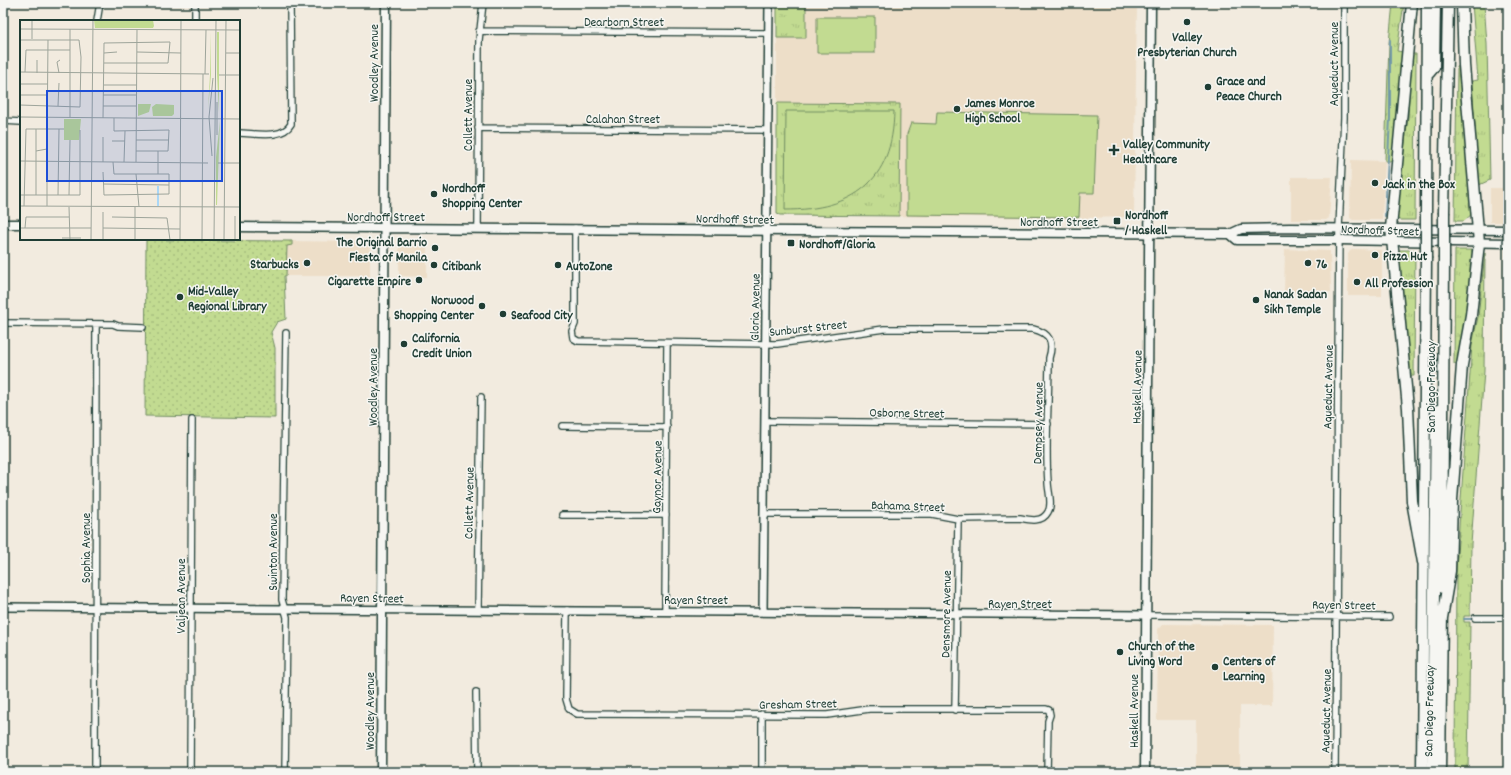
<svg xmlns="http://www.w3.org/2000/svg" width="1511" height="775" font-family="Dekko,sans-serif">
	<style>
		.built { fill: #eddec8 }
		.grass { fill: url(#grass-tufts); stroke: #708c62 }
		.park { fill: url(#park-dots); stroke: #708c62 }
		.pitch { fill: #c2db91; stroke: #708c62 }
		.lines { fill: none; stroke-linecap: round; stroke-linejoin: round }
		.stream { stroke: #7299a8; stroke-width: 2 }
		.minor-casing { stroke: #1f3d34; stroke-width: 8 }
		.tertiary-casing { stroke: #1f3d34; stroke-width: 10 }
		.secondary-casing { stroke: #1f3d34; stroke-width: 11 }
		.primary-casing { stroke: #1f3d34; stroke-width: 11 }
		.motorway-casing { stroke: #1f3d34; stroke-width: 13 }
		.minor { stroke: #f6f6f2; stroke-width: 5.5 }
		.tertiary { stroke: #f6f6f2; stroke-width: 7 }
		.secondary { stroke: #f6f6f2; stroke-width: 8 }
		.primary { stroke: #f6f6f2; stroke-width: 8 }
		.motorway { stroke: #f6f6f2; stroke-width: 10 }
		.motorway-bridge-casing { stroke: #1f3d34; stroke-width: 13; stroke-linecap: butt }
		.motorway-bridge { stroke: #f6f6f2; stroke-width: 10 }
		.poi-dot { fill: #1f3d34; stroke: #f6f6f2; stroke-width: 1.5 }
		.labels { text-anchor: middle; stroke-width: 3; stroke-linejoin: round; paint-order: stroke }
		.street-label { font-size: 13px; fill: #1f3d34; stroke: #f6f6f2 }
		.poi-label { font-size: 13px; font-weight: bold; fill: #1f3d34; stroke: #f6f6f2; text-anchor: start }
		.inset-river { fill: none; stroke: #aad7f6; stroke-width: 2 }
		.inset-road { fill: none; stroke: #9ea59b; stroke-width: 1 }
		.view { fill: #1d4ed8; fill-opacity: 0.15; stroke: #1d4ed8; stroke-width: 2 }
		.inset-edge { fill: none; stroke: #1f3d34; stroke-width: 2 }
	</style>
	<defs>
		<pattern id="grass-tufts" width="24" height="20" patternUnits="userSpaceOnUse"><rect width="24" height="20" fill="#c2db91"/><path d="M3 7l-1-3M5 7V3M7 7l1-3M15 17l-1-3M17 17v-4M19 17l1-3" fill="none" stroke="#a6bd7e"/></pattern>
		<pattern id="park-dots" width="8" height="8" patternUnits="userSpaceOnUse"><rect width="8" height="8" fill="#c2db91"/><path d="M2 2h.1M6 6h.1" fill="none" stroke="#a6bd7e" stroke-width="1.8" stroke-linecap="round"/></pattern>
	</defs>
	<rect width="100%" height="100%" fill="#f2ebdf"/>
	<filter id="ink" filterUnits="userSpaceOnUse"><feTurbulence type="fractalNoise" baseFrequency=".025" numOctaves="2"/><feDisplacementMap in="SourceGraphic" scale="8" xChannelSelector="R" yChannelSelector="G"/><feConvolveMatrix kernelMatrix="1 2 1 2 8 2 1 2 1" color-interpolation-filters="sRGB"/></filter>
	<g filter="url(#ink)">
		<path class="built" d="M777,3h360l-3,213 -3,1 -50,1 -301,-3 -3,-1z
			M1351,160l34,1 -3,58 -2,1h-27l-3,-2z
			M1291,177h41l-3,41 -3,2h-35z
			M1490,188h18v34h-18z
			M285,241l81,1 4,4v30h-86z
			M402,242h25v35l-28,-1v-31z
			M1285,249l45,2 1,41h-47z
			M1354,249l28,1v46h-34v-42l2,-3z
			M1163,624l110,1 -1,81h-32v66h-44v-52h-39l1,-91z"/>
		<path class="grass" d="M777,3h29v35h-29z
			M1393,3h11l-7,48 6,1 -9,109h-9l4,-118z
			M1472,3h12l3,41 3,136 -11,5 -7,-104 6,-1z
			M1411,54h5l-1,166h-16l-3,-3 12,-100z
			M1462,65l11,148 -9,8h-9l2,-154z
			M777,103l123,1 -1,112 -119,-1 -3,-1z
			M1398,250h17l-1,126h-5z
			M1455,250h19l-14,114h-6z
			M1485,253l-1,118 -13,173 -1,72h-6v6h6l-2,150h-13l1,-203 16,-224 6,-28z"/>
		<path class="park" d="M146,240l146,1v4l-5,1 -1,30h-2l2,43 -9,3 -6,10 4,16v70l-130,-2z"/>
		<path class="pitch" d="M817,17h58v36h-58z
			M786,111h108c-1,71 -41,99 -109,99z
			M937,112l160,3 -3,78h-14l-1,24 -172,-2v-81l4,-11 25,1z"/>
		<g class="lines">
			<path class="stream" d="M1385,217l5,-99v-78
				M1464,619h10"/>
			<g class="minor-casing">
				<path id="minor" d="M97,21l3,-18
					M195,21v-18
					M479,31l290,2
					M3,121l18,1
					M478,128l289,2
					M239,133c16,0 43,7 52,-9l-1,-121
					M478,228l1,-188 4,-37
					M575,228v96l-3,7 1,7 5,3 199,3 107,-15h149c17,4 21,13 16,29 0,40 -4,85 -1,124 0,9 5,22 0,30 -6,11 -18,8 -28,6l-62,1 -26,-5h-167
					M3,323l110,1 5,2 25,1
					M765,421l283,3
					M562,426l105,1
					M562,515h104
					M478,610l3,-213
					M567,610l-1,89 3,10 8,5 250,1 42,-6h177l3,1 1,5 -2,6 -1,51
					M665,611l2,-268
					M1146,615l243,2
					M1475,618h33
					M476,692l1,80
					M955,710l3,-191
					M95,772l1,-448
					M190,772l2,-352
					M285,772l2,-155 -5,-17 4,-267
					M762,772v-58
					M1335,772l4,-544 5,-110v-115"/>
			</g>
			<g class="tertiary-casing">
				<path id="tertiary" d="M3,7l1,-4
					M3,607l1143,8
					M763,612l6,-609"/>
			</g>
			<g class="secondary-casing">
				<path id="secondary" d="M1145,772l6,-769"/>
			</g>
			<g class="primary-casing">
				<path id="primary" d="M3,224h18
					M239,227l991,7 11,-5 49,-1 218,2
					M1230,234l7,6h102l169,3
					M381,772l5,-769"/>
			</g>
			<g class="motorway-casing">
				<path id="motorway" d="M1412,3l-21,225 17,180 4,93 11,61
					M1429,73l5,-6 1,-64
					M1426,212l1,-209
					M1444,212l4,-209
					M1442,588l2,-329
					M1442,618l8,-47 2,-71 10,-135 9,-50 8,-72 -15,-178 -2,-62
					M1422,772l4,-513
					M1432,772l4,-359 2,-3
					M1440,772l2,-160"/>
			</g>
			<use href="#minor" class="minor"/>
			<use href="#tertiary" class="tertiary"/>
			<use href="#secondary" class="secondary"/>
			<use href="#primary" class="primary"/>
			<use href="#motorway" class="motorway"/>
			<g class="motorway-bridge-casing">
				<path id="motorway-bridge" d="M1426,259v-47
					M1444,259v-47"/>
			</g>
			<use href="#motorway-bridge" class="motorway-bridge"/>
		</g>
	</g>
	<g class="poi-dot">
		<circle cx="1187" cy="22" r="4"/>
		<circle cx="1208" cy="87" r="4"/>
		<circle cx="957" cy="109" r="4"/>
		<path d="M1112 144h4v4h4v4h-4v4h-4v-4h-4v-4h4z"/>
		<circle cx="1375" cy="183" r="4"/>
		<circle cx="434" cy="194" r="4"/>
		<rect x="1113" y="217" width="8" height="8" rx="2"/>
		<rect x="787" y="239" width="8" height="8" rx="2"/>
		<circle cx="435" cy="248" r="4"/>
		<circle cx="1375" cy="255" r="4"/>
		<circle cx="307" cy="263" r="4"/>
		<circle cx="1308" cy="263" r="4"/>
		<circle cx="434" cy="265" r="4"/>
		<circle cx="558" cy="265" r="4"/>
		<circle cx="419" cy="280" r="4"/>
		<circle cx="1357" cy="282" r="4"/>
		<circle cx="180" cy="297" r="4"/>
		<circle cx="1256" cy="300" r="4"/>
		<circle cx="482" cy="306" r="4"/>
		<circle cx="503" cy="314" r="4"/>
		<circle cx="404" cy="344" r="4"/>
		<circle cx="1120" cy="652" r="4"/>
		<circle cx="1215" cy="667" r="4"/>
	</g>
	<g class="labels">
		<g class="street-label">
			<text x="624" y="26">Dearborn Street</text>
			<text transform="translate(373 63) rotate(-90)" y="5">Woodley Avenue</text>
			<text transform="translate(1333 64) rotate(-90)" y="5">Aqueduct Avenue</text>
			<text transform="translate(467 115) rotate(-90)" y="5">Collett Avenue</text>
			<text x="623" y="123">Calahan Street</text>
			<text x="386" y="221">Nordhoff Street</text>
			<text transform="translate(735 218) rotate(1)" y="5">Nordhoff Street</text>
			<text x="1059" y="226">Nordhoff Street</text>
			<text transform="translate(1380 229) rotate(2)" y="5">Nordhoff Street</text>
			<text transform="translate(754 307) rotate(-89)" y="5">Gloria Avenue</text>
			<text transform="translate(808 327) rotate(-6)" y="5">Sunburst Street</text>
			<text transform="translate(372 387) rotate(-90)" y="5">Woodley Avenue</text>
			<text transform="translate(1136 387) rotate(-89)" y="5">Haskell Avenue</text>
			<text transform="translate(1327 387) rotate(-89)" y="5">Aqueduct Avenue</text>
			<text transform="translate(1430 387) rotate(-90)" y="5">San Diego Freeway</text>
			<text transform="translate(907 412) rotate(1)" y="5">Osborne Street</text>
			<text transform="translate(1037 423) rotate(-89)" y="5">Dempsey Avenue</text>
			<text transform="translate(656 477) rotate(-89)" y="5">Gaynor Avenue</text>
			<text transform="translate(468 503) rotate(-89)" y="5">Collett Avenue</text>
			<text transform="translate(908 505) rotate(2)" y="5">Bahama Street</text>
			<text transform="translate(85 548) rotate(-90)" y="5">Sophia Avenue</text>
			<text transform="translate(272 552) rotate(-90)" y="5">Swinton Avenue</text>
			<text transform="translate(180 596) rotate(-90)" y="5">Valjean Avenue</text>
			<text transform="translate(372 597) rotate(1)" y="5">Rayen Street</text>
			<text x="696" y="604">Rayen Street</text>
			<text x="1020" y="608">Rayen Street</text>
			<text transform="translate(1344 604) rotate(1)" y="5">Rayen Street</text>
			<text transform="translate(945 614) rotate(-89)" y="5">Densmore Avenue</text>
			<text transform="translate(798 703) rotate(-1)" y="5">Gresham Street</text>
			<text transform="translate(369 711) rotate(-90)" y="5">Woodley Avenue</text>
			<text transform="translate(1133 711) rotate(-90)" y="5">Haskell Avenue</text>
			<text transform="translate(1325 711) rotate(-89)" y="5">Aqueduct Avenue</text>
			<text transform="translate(1428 711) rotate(-89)" y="5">San Diego Freeway</text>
		</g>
		<g class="poi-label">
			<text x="1187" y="41" text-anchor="middle">Valley<tspan x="1187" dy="15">Presbyterian Church</tspan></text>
			<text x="1216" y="85">Grace and<tspan x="1216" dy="15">Peace Church</tspan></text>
			<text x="965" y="107">James Monroe<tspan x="965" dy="15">High School</tspan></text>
			<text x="1123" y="148">Valley Community<tspan x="1123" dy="15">Healthcare</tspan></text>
			<text x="1383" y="188">Jack in the Box</text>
			<text x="442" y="192">Nordhoff<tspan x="442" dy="15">Shopping Center</tspan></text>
			<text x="1125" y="219">Nordhoff<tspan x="1125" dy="15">/ Haskell</tspan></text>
			<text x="427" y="246" text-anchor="end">The Original Barrio<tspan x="427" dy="15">Fiesta of Manila</tspan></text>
			<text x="799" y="248">Nordhoff/Gloria</text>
			<text x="1383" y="260">Pizza Hut</text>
			<text x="299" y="268" text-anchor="end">Starbucks</text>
			<text x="1316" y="268">76</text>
			<text x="442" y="270">Citibank</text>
			<text x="566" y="270">AutoZone</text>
			<text x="411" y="285" text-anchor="end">Cigarette Empire</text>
			<text x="1365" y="287">All Profession</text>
			<text x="188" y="295">Mid-Valley<tspan x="188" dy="15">Regional Library</tspan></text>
			<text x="1264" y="298">Nanak Sadan<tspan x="1264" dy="15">Sikh Temple</tspan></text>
			<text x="474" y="304" text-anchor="end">Norwood<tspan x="474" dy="15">Shopping Center</tspan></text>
			<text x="511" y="319">Seafood City</text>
			<text x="412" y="342">California<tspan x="412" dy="15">Credit Union</tspan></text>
			<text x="1128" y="650">Church of the<tspan x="1128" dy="15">Living Word</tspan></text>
			<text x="1223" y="665">Centers of<tspan x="1223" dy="15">Learning</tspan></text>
		</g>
	</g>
	<g transform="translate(20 20)">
		<rect width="220" height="220" fill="#f2ebdf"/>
		<path d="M74,0h59l1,6 -1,2h-58zM190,12l1,43 -3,35 2,-35zM197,12h2v81l-2,-39zM200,101l-3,84h-1v-48z" fill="#c2db91"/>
		<path d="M44,99h17l-2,21h-15z" fill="#c2db91"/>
		<path d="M118,84h13l-2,8 -11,4zM136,84l18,1v9l-2,2h-19l-1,-9z" fill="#c2db91"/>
		<path class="inset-river" d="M138,186v-20"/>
		<path class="inset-road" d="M0,9l220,1M12,19v-19M0,20h59l2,17 -1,50 -60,-2M117,32l44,1M84,33l13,-1M206,33h14M17,40v13M0,52l189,2M5,52l1,-22h44M39,53l-2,-11 3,-2M185,54l1,-44M199,55h21M0,64h28M84,65h33M0,75h27M83,75h33M38,86l1,-23M83,86h33M0,97l220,2M50,98v-89M83,98l1,-74v-1l66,-1 -2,21h-64M94,98v13l55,-1 -1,21h-32M197,115v-33M116,120h33M92,121h13M16,131l11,-2 1,-109M192,136l-3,-39 4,-39M0,141l188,2M83,142v-25M104,142l1,-31M116,142l1,-133M198,143h22M83,152l1,23 65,-1v-20h-55l-1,-12M116,154l3,33M138,154v-23M83,164l66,1M0,175h60v-65M16,175v-66M38,175l1,-66M49,175l1,-55M0,186l220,1M4,186l2,-77h38M27,186v-44M49,187l1,33M83,192v28M92,197l55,1 3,22M0,208h71M5,208l1,-11h43M83,208l77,1M42,218h19M71,220l2,-220M86,220h27M114,220h13M115,220v-33M160,220l1,-220M182,220l1,-166M194,220l2,-220M204,220l2,-220M215,220v-24"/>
		<path class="view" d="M27,71h175v90h-175z"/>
		<rect width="220" height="220" class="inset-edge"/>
	</g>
	<rect width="1511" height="775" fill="none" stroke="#f6f6f2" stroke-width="16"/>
	<rect x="8" y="8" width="1495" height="759" fill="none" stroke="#1f3d34" stroke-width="1.5" filter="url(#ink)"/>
</svg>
